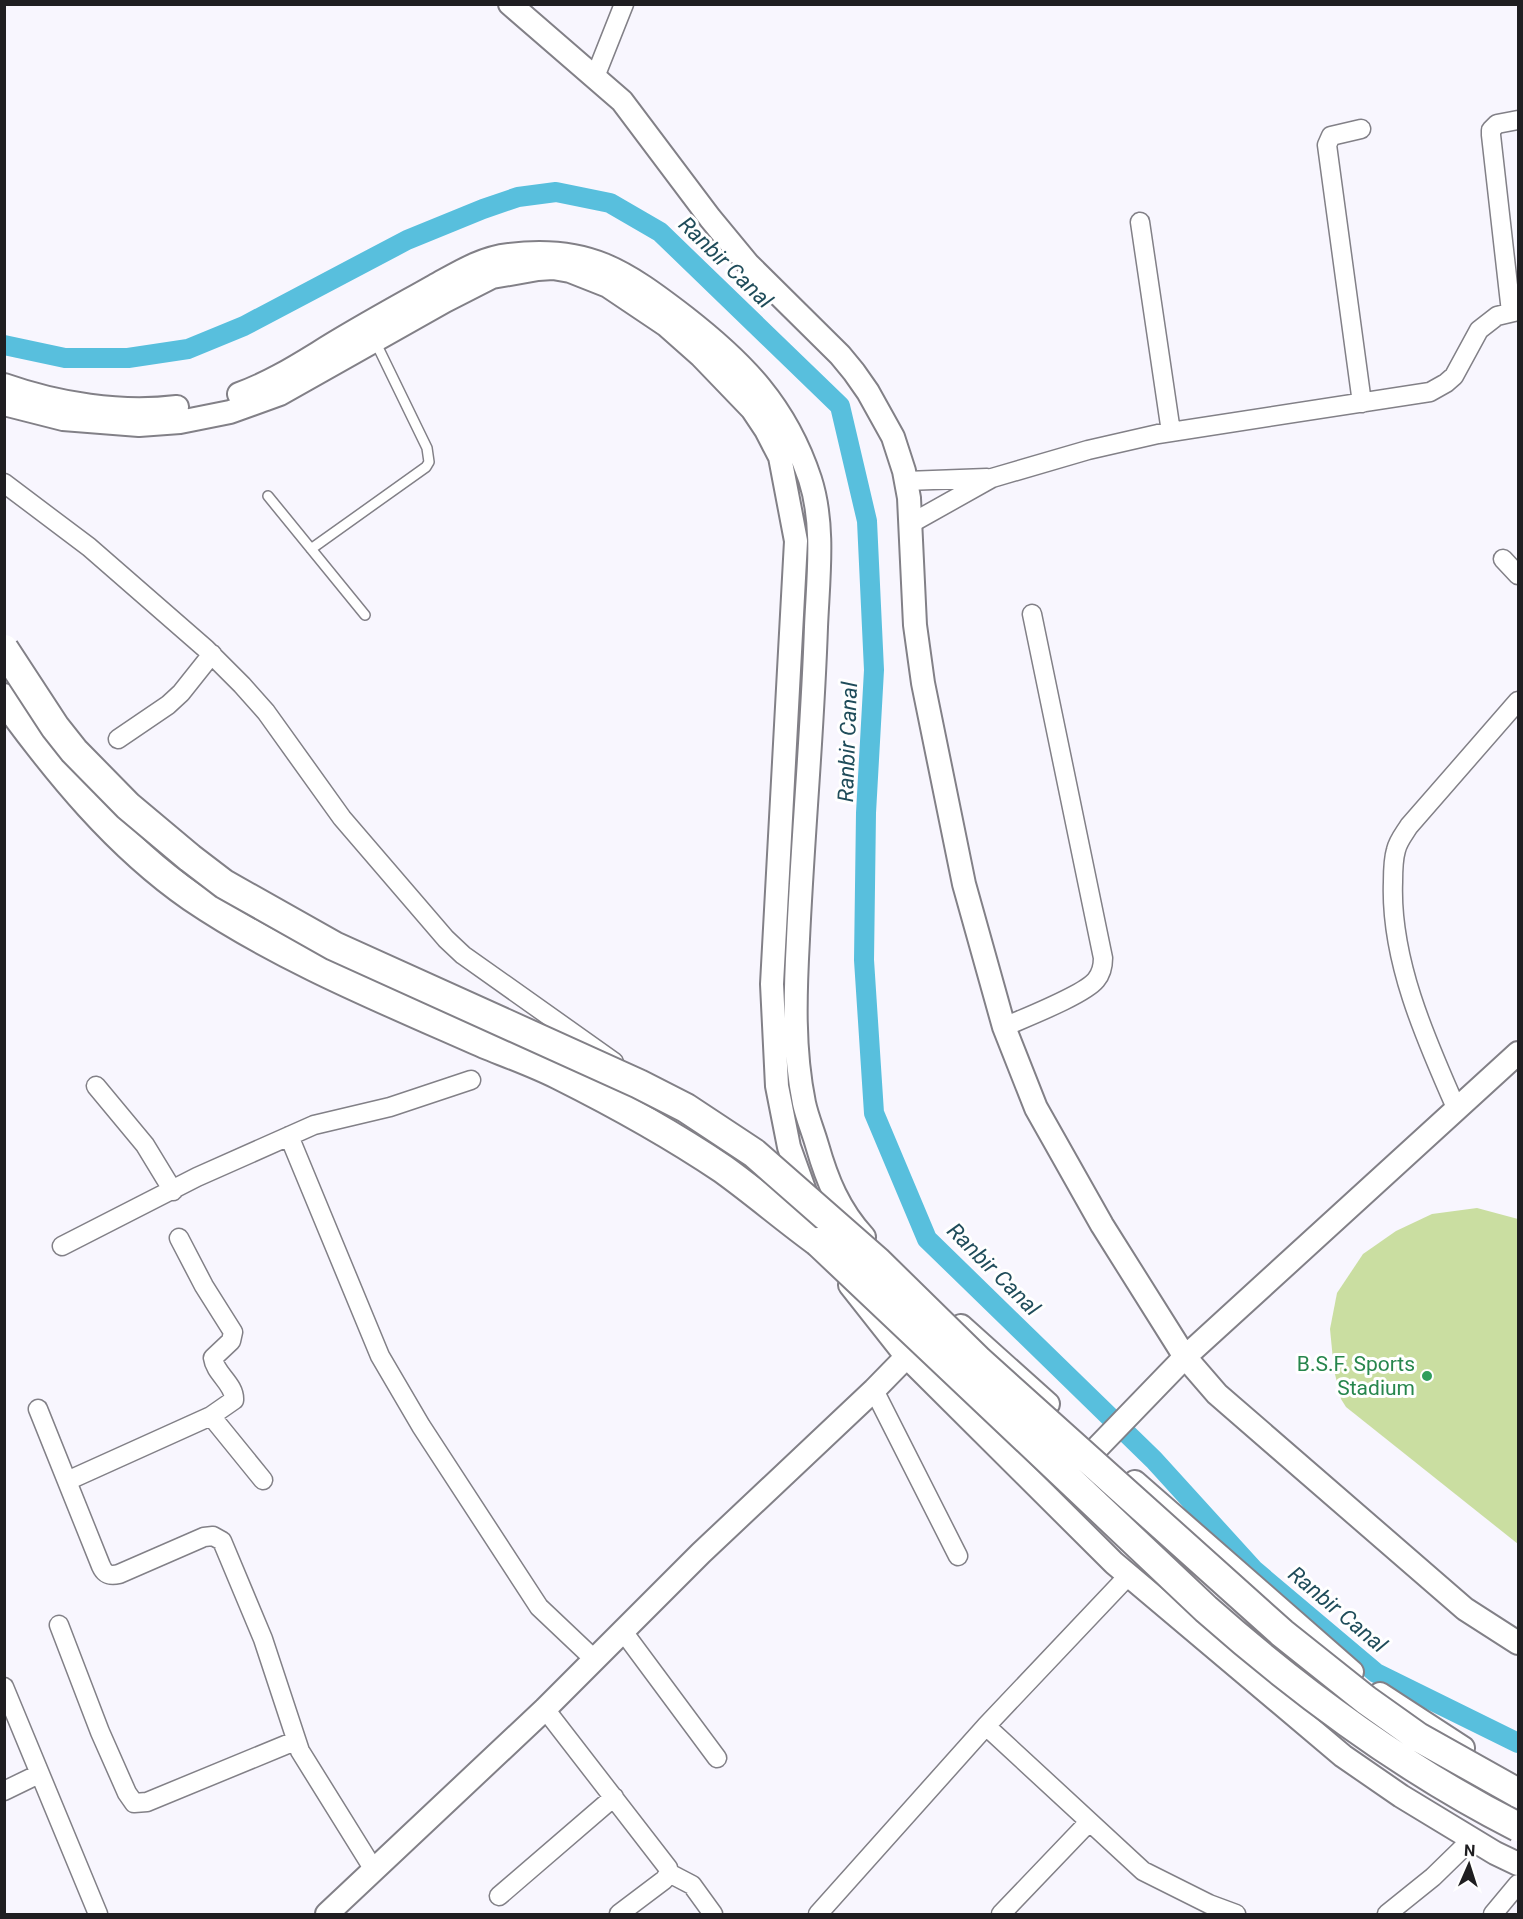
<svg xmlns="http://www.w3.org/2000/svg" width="1523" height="1919" font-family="Roboto,sans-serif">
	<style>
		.green { fill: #cadea1 }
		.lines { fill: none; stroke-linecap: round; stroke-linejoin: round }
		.canal { stroke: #58bfdd; stroke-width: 20 }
		.service-casing { stroke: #828087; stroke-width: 12 }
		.minor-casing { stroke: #828087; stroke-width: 21 }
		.tertiary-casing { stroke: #828087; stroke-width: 26 }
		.trunk-casing { stroke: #828087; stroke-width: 32 }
		.service { stroke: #fff; stroke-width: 9 }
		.minor { stroke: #fff; stroke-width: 18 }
		.tertiary { stroke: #fff; stroke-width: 22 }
		.trunk { stroke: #fff; stroke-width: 28 }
		.trunk-bridge-casing { stroke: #828087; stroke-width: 32; stroke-linecap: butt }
		.trunk-bridge { stroke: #fff; stroke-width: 28 }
		.leisure-dot { fill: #2e9e5b; stroke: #fff; stroke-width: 2 }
		.labels { text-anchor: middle; stroke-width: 6; stroke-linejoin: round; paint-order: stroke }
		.leisure-label { font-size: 21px; fill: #27864d; stroke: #fff; text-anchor: end }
		.water-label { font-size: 22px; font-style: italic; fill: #1f4c5a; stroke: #fff }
	</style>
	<rect width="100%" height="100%" fill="#f8f6fe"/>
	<path class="green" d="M1477,1208l41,11v325l-172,-137 -5,-8 -7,-29 -4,-41 7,-36 26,-39 33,-23 36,-17z"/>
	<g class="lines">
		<path class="canal" d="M4,345l61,13h63l60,-9 56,-23 163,-86 76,-31 35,-12 38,-5 54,11 50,29 180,174 27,115 7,149 -8,143 -2,147 10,153 53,126 227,221 100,110 122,103 142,70"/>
		<g class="service-casing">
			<path id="service" d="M268,496l97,119
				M311,549l115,-82 3,-5 -2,-14 -52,-107"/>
		</g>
		<g class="minor-casing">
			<path id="minor" d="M595,77l29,-73
				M1361,129l-30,7 -4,9 35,258
				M1140,222l31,210
				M1511,312l-20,-177v-5l6,-6 21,-4
				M906,481l81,-3
				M4,483l85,64 117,102 36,36 24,27 76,106 104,121 17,16 151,107
				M910,524l82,-46 96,-28 70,-16 272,-42 16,-9 8,-7 25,-46 18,-14 21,-5
				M1503,559l15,16
				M118,739l50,-34 13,-12 31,-39
				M1004,1027c20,-9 80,-32 92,-47 5,-6 7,-14 7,-22l-71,-344
				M96,1086l49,59 28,46
				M1457,1110c-31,-70 -67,-150 -64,-228 0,-11 0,-22 3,-32 2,-9 8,-16 13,-24l109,-125
				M289,1136l91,220 41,70 118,181 56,53
				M62,1246l135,-69 117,-52 76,-18 81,-27
				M874,1390l84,166
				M38,1409l63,157c4,9 9,10 18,8l85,-37 9,-1 9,5 41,98 37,112 74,119
				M211,1416l52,64
				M67,1481l144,-65 23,-16c1,-16 -19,-26 -21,-42l18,-17 2,-9 -29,-46 -25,-48
				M59,1625l41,107 27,61 7,10 13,-1 148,-61
				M622,1630l95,128
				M4,1687l94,227
				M545,1709l123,159 1,5 -5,7 -45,34
				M986,1726l157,145 66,33 27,10
				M4,1791l35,-17
				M669,1873l23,12 21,29
				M499,1896l115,-99
				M818,1914l168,-188 143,-151
				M1001,1914l88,-92
				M1387,1914l46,-37 39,-38
				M1493,1914l25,-30"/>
		</g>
		<g class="tertiary-casing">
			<path id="tertiary" d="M510,4l112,97 88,117 38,46 92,91 14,17 14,20 25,45 11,34 5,27 6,127 8,58 41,201 40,143 32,81 66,117 83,132 32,37 248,215 53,34
				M4,385c54,19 116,29 173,22
				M239,394c28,-10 53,-25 79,-41 38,-24 77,-45 116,-67 24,-13 47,-28 75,-31 79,-10 116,16 176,62 59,46 101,89 125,162 15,46 8,100 6,148 -2,60 -6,119 -10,178 -3,45 -6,90 -8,134 -3,55 -5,110 6,164 3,14 9,28 13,42 10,35 22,65 47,92
				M4,404l59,15 76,6 41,-3 50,-10 50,-18 165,-93 47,-24 46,-8 15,-1 17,3 38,15 58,39 35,31 51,53 14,21 14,27 16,84 -24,443 5,102 12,61 19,53
				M850,1285l56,71 208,207 229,193 58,40 94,57 23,11
				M961,1326l87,78
				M1097,1448l88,-91 333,-304
				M1135,1482l217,190
				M1380,1694l83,54
				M327,1914l218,-205 156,-156 173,-163 42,-43"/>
		</g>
		<g class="trunk-casing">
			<path id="trunk" d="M4,698c53,73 113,147 188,199 90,61 194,103 293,147 25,10 50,19 74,31 56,28 112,59 164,94 32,23 62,49 95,73"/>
		</g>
		<use href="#service" class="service"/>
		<use href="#minor" class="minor"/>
		<use href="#tertiary" class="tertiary"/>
		<use href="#trunk" class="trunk"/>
		<g class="trunk-bridge-casing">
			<path id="trunk-bridge" d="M4,649l51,78 19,24 54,55 62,52 34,26 110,62 305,138 47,24 68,45 123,108 102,100 303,272 84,67 52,37 100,56
				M818,1242l388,367c95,84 198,160 312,218"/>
		</g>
		<use href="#trunk-bridge" class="trunk-bridge"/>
	</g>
	<circle class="leisure-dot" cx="1427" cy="1376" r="6"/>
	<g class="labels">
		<g class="leisure-label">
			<text x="1415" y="1371">B.S.F. Sports<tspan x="1415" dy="24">Stadium</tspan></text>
		</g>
		<g class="water-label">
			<text transform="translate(726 262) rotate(44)" y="8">Ranbir Canal</text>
			<text transform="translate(847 742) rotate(-88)" y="8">Ranbir Canal</text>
			<text transform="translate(994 1269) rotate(45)" y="8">Ranbir Canal</text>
			<text transform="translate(1338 1609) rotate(40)" y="8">Ranbir Canal</text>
		</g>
	</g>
	<rect width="1523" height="1919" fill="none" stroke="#1f1e21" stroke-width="12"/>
	<g transform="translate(1469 1865) rotate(3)" stroke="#ffffff" stroke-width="4.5" paint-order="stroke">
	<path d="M0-4.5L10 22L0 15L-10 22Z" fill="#1f1e21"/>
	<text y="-9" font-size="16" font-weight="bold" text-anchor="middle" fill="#1f1e21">N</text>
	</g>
</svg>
